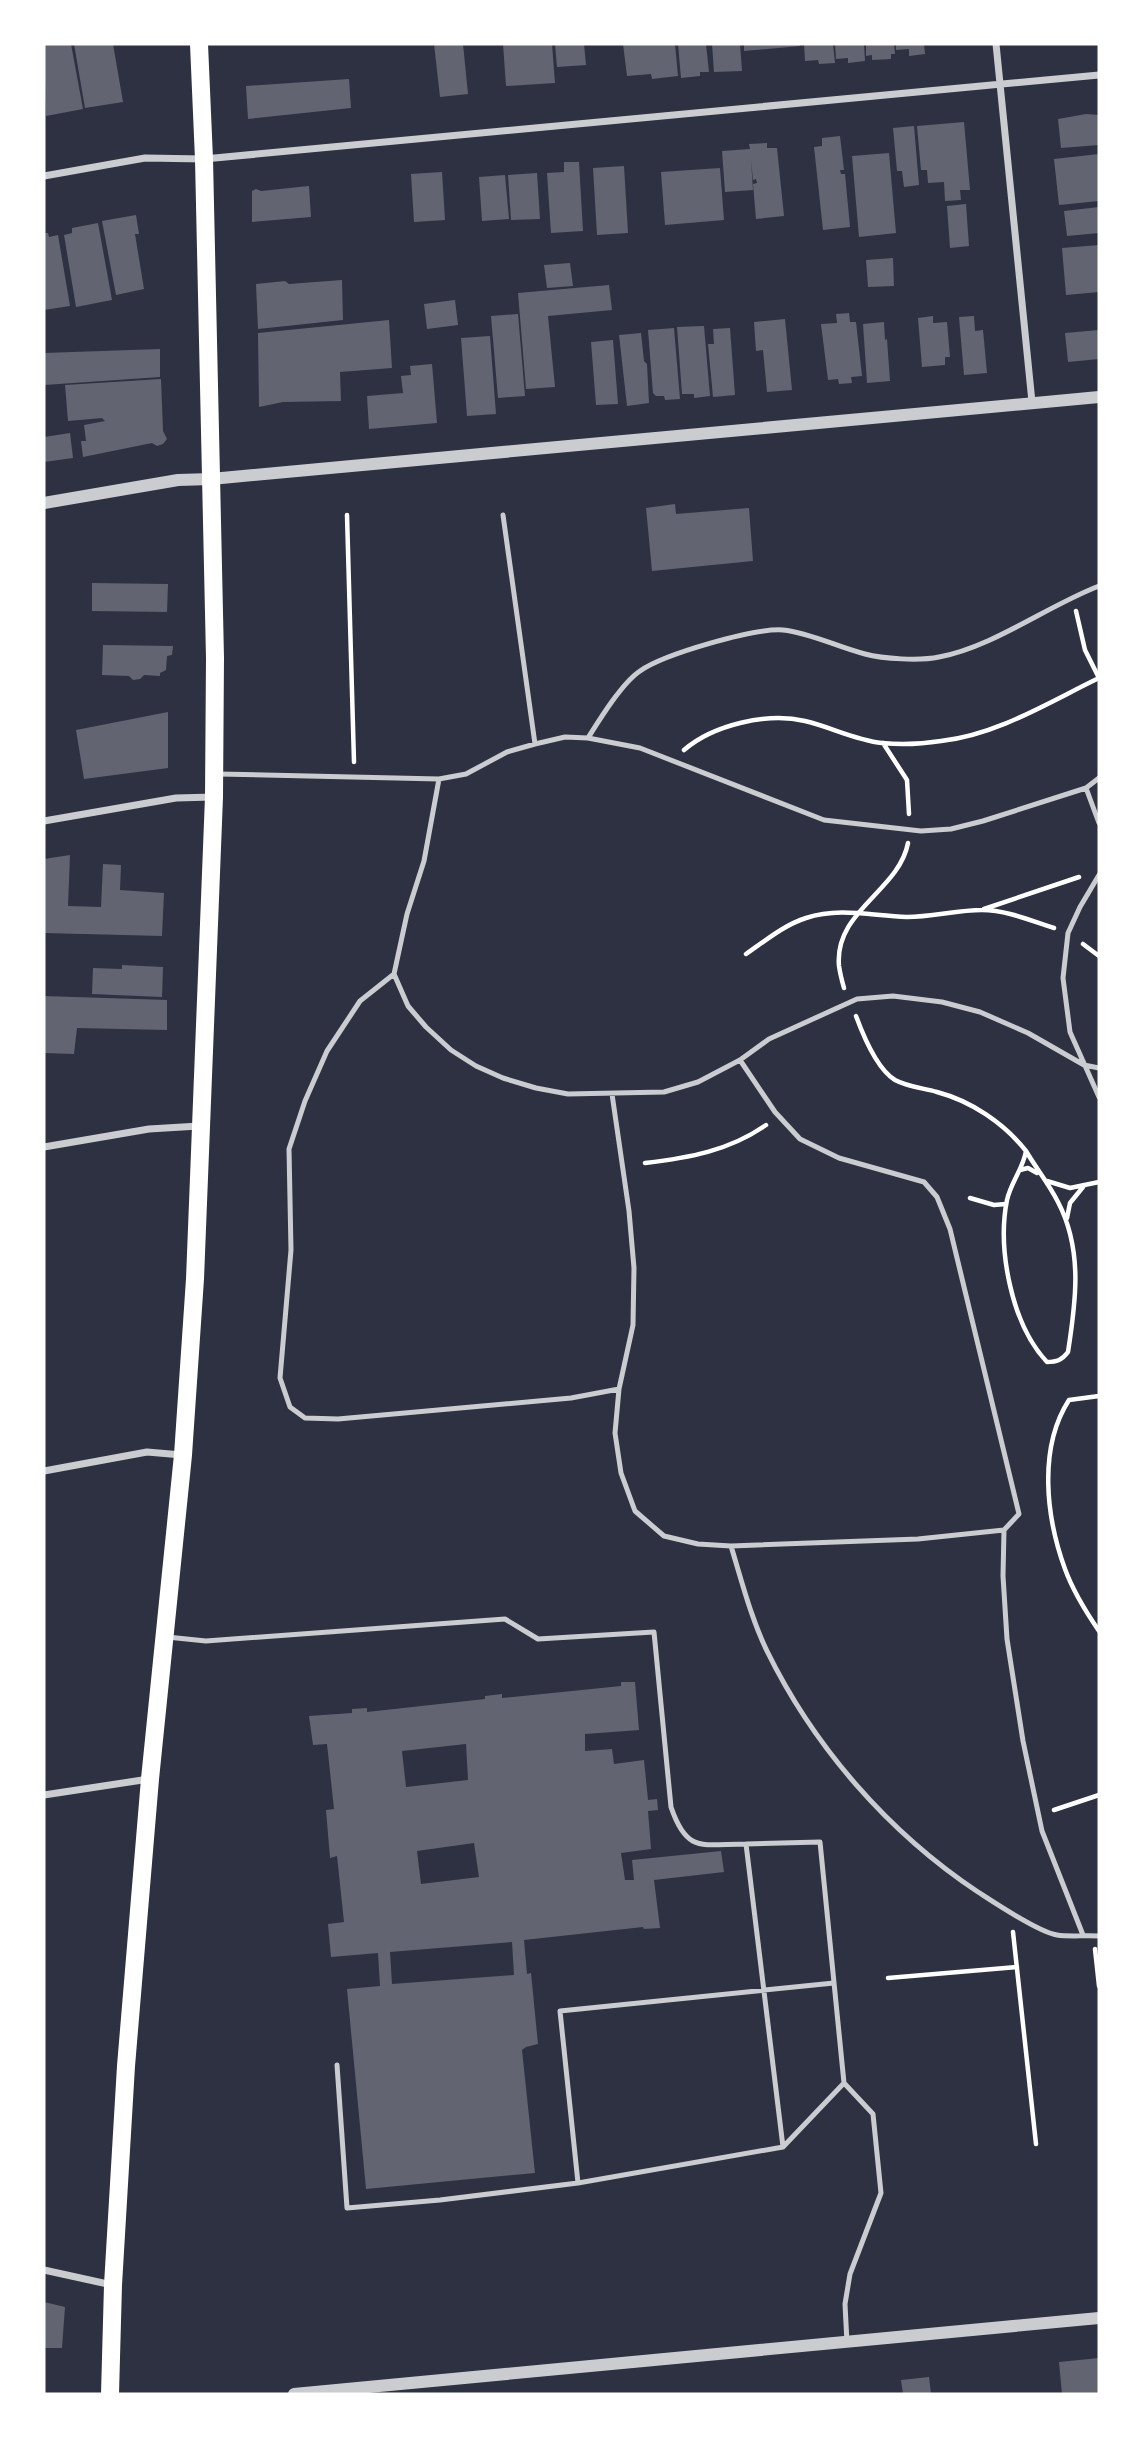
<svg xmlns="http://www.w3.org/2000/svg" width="1143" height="2438" font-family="Rubik,sans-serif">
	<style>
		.building { fill: #626471; fill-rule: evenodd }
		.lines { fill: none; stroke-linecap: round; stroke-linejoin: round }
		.path { stroke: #fff; stroke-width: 4.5 }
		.service { stroke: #caccd0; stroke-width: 5 }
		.minor { stroke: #caccd0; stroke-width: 7 }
		.tertiary { stroke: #caccd0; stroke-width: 12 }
		.primary { stroke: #fff; stroke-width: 18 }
	</style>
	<rect width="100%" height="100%" fill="#2d3142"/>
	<path class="building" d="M44,44h27l12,65 -37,7z
		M74,44h39l10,58 -38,6z
		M434,44h29l5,50 -28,3z
		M503,44h49l3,39 -49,3z
		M555,44h29l2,21 -29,2z
		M623,44h52l3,32 -26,3 -1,-5 -24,2z
		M678,44h28l3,28h-9v4l-19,2z
		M712,44h28l2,27 -28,1z
		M744,44h56v2l-56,5z
		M804,44h29l2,19 -16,1 -1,-4 -13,1z
		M835,44h29l1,17 -17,2v-5l-12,1z
		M866,44h28l1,10h-4v5l-19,1v-5l-6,1z
		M896,44h28l1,10 -16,2v-7l-13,1z
		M349,79l2,29 -103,11 -2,-33z
		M1086,114l13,1v30l-38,3 -3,-29z
		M964,122l6,68h-10l1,10 -16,1 -1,-19 -16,1 -1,-13h-6l-4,-44z
		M914,126l5,59 -15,2 -2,-16h-5l-4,-43z
		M840,136l4,34h-4l1,4h4l5,53 -27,3 -9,-83 8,-1v-8z
		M767,143v5h10l7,68 -28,3 -3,-35 4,-1 -1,-4 -3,1 -2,-20 2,30 -28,2 -3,-41 28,-2 -1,-5z
		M889,153l7,80 -37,4 -7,-81z
		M1099,154v47l-40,4 -5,-46z
		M564,162h15l4,69 -32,2 -4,-60 17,-1z
		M624,166l4,67 -31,2 -4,-67z
		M720,168l4,52 -59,5 -4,-53z
		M442,172l3,48 -31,2 -3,-48z
		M537,173l3,46 -29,1 -3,-45z
		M505,175l4,44 -27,2 -3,-44z
		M309,186l2,31 -59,5v-31l4,-2 5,2z
		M966,204l3,42 -19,2 -3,-42z
		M1099,207v26l-32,3 -3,-25z
		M136,215l3,19h-4l9,55 -28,6 -14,-74z
		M98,223l14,77 -36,7 -12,-72 8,-2v-5z
		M44,233h4l1,4 9,-2 12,71 -26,4z
		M1099,245v47l-33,3 -4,-47z
		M893,258l1,28 -26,1 -2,-27z
		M570,263l3,23 -26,2 -3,-23z
		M342,280l1,40 -85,9 -2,-45 29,-3 4,3z
		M609,285l3,25 -64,6 7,71 -29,2 -8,-96z
		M455,300l3,25 -31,4 -3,-25z
		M849,313l1,9h6l6,54 -11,1 1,6 -13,1 -1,-5 -10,1 -7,-56 16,-1 -1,-9z
		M518,314l7,82 -27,2 -7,-82z
		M933,316v7l14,-1 3,35h-5v8l-23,2 -4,-49z
		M974,316l1,15 8,-1 4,43 -23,2 -5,-58z
		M785,319l7,71 -25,2 -4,-42 -7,1 -2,-29z
		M389,320l3,48 -52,4 1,29 -58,1 -24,5 -1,-74z
		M884,322l1,18 2,-1 3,42 -23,2 -4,-59z
		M704,326l6,70 -16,2v-4h-12l-5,-67z
		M674,328l6,71 -15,1 -1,-4h-8l-3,-3 -5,-63z
		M730,328l5,67 -22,2 -5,-53h6l-1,-15z
		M1099,330v29l-31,3 -3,-29z
		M641,333l3,28 3,3 2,39 -22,3 -8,-71z
		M490,336l6,78 -29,2 -6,-78z
		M613,340l5,64 -22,1 -5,-63z
		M160,349v28l-116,8v-32z
		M432,364l5,59 -68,6 -2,-33 36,-3 -2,-17 10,-1 -1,-9z
		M161,379l2,52 4,8 -4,5 -6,2 -5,-3 -69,14 -2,-16h5l-2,-16 21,-4 -3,-3 -34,3 -3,-36z
		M70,433l3,25 -29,4v-25z
		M675,504l1,10 73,-6 4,53 -101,10 -6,-63z
		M92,583l76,1 -1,28 -75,-1z
		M103,645l70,1 -1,9 -5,1 -1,14 -6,3v3l-16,-1 -4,4 -7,1 -4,-4 -27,-1z
		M168,712v56l-84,11 -8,-49z
		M70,855l-2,51 33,1 2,-43 18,1 -1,25 44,3 -2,43 -118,-3v-74z
		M122,965l41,2 -1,30 -70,-3 1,-26 29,1z
		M44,996l123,4v30l-90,-2 -3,26 -30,-1z
		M621,1682h14l4,48 -54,4v17l27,-2 2,15 30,-4 4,40 9,-1 1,11 -10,1 3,38 -30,4 4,27h9l-2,-20 89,-9 3,21 -70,8 6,48 -16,1 -1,-2 -119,13 3,34 4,-1 7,71 -12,3 -4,3 13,123 -169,16 -19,-200 33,-3 -2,-33 -47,4 -3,-33 16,-2 -7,-66 -7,2 -4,-48 8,-1 -7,-65 -14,1 -4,-29 43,-3v-4l15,-1v4l118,-13v-3l17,-2v4l119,-12zM466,1744l2,36 -62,7 -4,-36zM474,1843l5,34 -58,7 -4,-33zM512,1942l2,33 -122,9 -2,-32z
		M44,2302l21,5 -3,41h-18z
		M1099,2358v36h-37l-3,-32z
		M929,2377l2,17h-28l-2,-14z"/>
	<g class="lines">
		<path class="path" d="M347,515l7,247
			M1076,611l9,39 14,28
			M883,743l24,37 2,34
			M684,750c29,-25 83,-38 121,-29 26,6 50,19 77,22 19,2 40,1 59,-2 56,-6 108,-39 158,-63
			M984,909l95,-32
			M1083,944l16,12
			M746,954c19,-13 38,-29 60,-36 34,-11 66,-2 101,-1 25,0 50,-7 75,-7 24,0 50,11 72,18
			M844,988c-2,-7 -4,-15 -5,-22 -5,-55 60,-75 69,-123
			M856,1016c7,19 21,53 39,64 13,7 28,8 42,12 34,9 67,31 89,59 -3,18 -15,31 -19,49 -10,50 5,125 40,162 10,0 15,-2 21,-10 8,-51 15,-102 -10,-150 -9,-18 -22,-34 -32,-51
			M645,1163c43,-5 84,-12 121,-38
			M1020,1170l8,-2 9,5
			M1047,1181l23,7 29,-6
			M970,1198l24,7 12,-1
			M1067,1218l3,-15 13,-16
			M1099,1396l-30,4c-31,48 -23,117 -4,169 8,22 21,43 34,62
			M1054,1810l45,-15
			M1013,1932l23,212
			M1095,1949l4,37
			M888,1978l129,-11"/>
		<path class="service" d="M503,515l32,229
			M588,738c12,-19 34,-55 52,-67 24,-17 114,-43 143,-41 28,3 54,17 82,24 18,5 55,7 74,3 54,-10 108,-51 160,-71
			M218,774l221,5 27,-5 41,-22 28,-8 30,-7 23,1 52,10 184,72 97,11 30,-2 32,-8 103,-33 13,-10
			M439,779l-15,82 -17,53 -13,60 14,32 18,21 25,23 25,16 27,12 33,10 32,6 96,-2 34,-10 42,-22 29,-21 88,-40 36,-3 49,6 38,10 48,21 56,32 15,3
			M1086,788l13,35
			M1099,875l-19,32 -12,26 -5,45 7,54 29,65
			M394,974l-34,27 -33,50 -22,50 -16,48 2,101 -11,128 10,29 15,11 33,1 233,-21 48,-9
			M740,1060l35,52 25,27 39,19 85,24 13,15 13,32 69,285 -15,16 -1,46 4,63 16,102 19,90 41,104
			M612,1094l17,117 5,57 -1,57 -14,64 -4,44 6,40 14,38 29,25 34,8 33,2 187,-7 86,-9
			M731,1546c11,36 20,72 36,105 47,96 122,182 211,241 17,11 60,40 79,43 13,2 29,0 42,1
			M167,1637l39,4 299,-22 33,20 116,-7 17,175c16,47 31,37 75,37l37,303
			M746,1844l74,-2 24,241 29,31 8,79 -31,81 -5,30 2,39
			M337,2065l10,143 93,-8 138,-17 205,-36 61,-64
			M578,2183l-18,-172 274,-28"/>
		<path class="minor" d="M996,44l36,358
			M44,176l101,-18 59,1 895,-84
			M44,821l132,-23 37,-1
			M44,1147l105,-18 50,-3
			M44,1471l103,-19 35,3
			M44,1795l105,-16
			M44,2270l68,15"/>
		<path class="tertiary" d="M44,503l134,-23 33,-1 888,-82
			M294,2394l805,-76"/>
		<path class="primary" d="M110,2394l3,-109 13,-219 24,-287 33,-324 12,-176 19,-482 1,-139 -11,-499 -5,-115"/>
	</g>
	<rect width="1143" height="2438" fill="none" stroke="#ffffff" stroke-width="91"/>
</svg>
